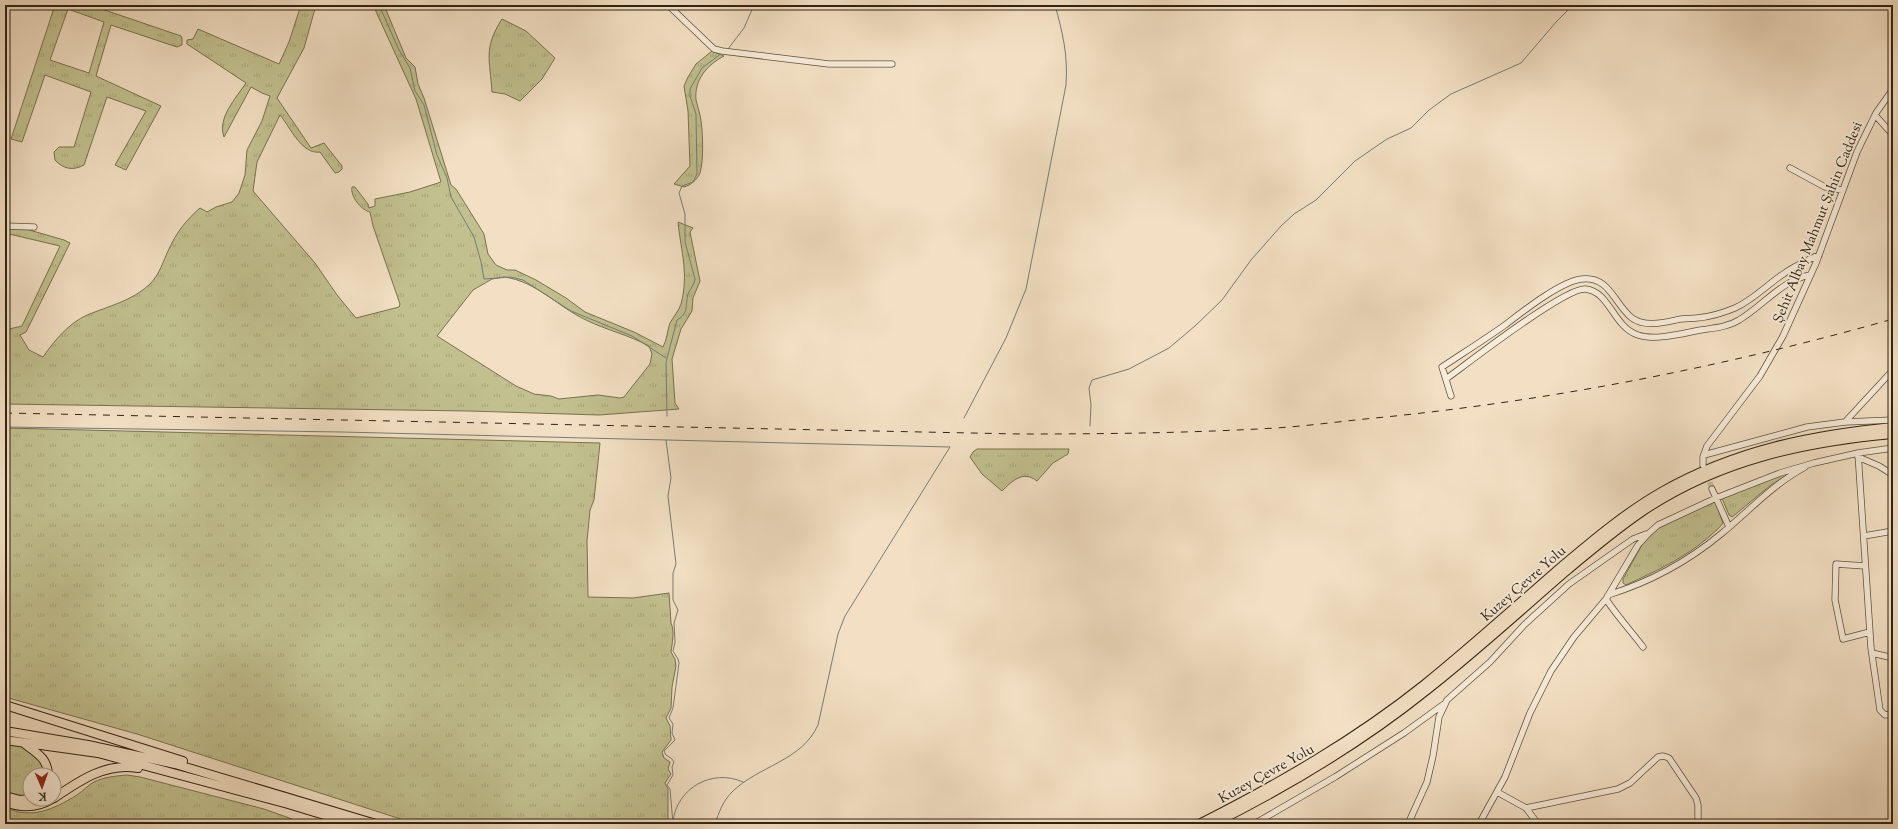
<svg xmlns="http://www.w3.org/2000/svg" width="1898" height="829" font-family="'Sorts Mill Goudy',serif">
	<style>
		.grass { fill: url(#grass-tufts); stroke: #797150; fill-rule: evenodd }
		.lines { fill: none; stroke-linecap: round; stroke-linejoin: round }
		.stream { stroke: #737e79; stroke-width: 1 }
		.minor-tunnel { stroke: #ccbaa0; stroke-width: 5.5; stroke-dasharray: 5.5 3; stroke-linecap: butt }
		.minor-casing { stroke: #61523e; stroke-width: 7 }
		.highway-casing { stroke: #302212; stroke-width: 10 }
		.minor { stroke: #f7ebd9; stroke-width: 5.5 }
		.highway { stroke: #f3e0c4; stroke-width: 8 }
		.rail { stroke: #302212; stroke-width: 1; stroke-dasharray: 7 7; stroke-linecap: butt }
		.labels { text-anchor: middle; stroke-width: 3.5; stroke-linejoin: round; paint-order: stroke }
		.street-label { font-size: 14px; fill: #302212; stroke: #f7ebd9 }
	</style>
	<defs>
		<pattern id="grass-tufts" width="24" height="20" patternUnits="userSpaceOnUse"><rect width="24" height="20" fill="#c2c08f"/><path d="M3 7l-1-3M5 7V3M7 7l1-3M15 17l-1-3M17 17v-4M19 17l1-3" fill="none" stroke="#a7a57a"/></pattern>
	</defs>
	<rect width="100%" height="100%" fill="#f3e0c4"/>
	<filter id="stains"><feTurbulence type="fractalNoise" baseFrequency=".005" numOctaves="4"/><feColorMatrix values="0 0 0 0 .2 0 0 0 0 .09 0 0 0 0 .02 0 0 0 .5 -.17"/></filter>
	<radialGradient id="worn" r=".72"><stop offset=".6" stop-color="#630" stop-opacity="0"/><stop offset="1" stop-color="#630" stop-opacity=".3"/></radialGradient>
	<path class="grass" d="M55,5h35l91,31 1,2v7l-5,2 -66,-22 -15,51 65,30 -35,64 -11,-5 31,-54 -39,-14 -23,68c-11,6 -21,4 -29,-5l-1,-8 5,-5h15l17,-55 -46,-17 -23,67 -11,-3zM68,9l36,13 -15,51 -39,-13z
		M301,5h15l-12,43 -27,50 34,50 13,-5 18,23v3l-3,3 -4,1 -15,-21c-18,3 -30,-25 -40,-37l-23,47 -4,29 62,72 22,32 19,23 43,-11 1,-3 -27,-78 -3,-14c-9,-2 -20,-16 -18,-25h3l13,17 1,4 6,-2v-7l35,-7 31,-10 -25,-83 -43,-94h11l22,53 9,9 3,17 6,14 27,87 5,4 28,45 4,20 8,11 11,5h8l21,10 30,18 19,14 49,20 29,15c4,-7 4,-16 7,-24 3,-6 9,-12 11,-19 8,-30 0,-52 -3,-82l15,6 -3,4 10,49 -7,17 -1,13 -11,18 -9,30 3,44 4,6 -80,6 -130,-4 -464,-7v-74l17,-4 38,-80 -55,-13v-7l14,1 45,13 6,3 -44,89 -6,3 9,15 14,7c11,-16 26,-34 44,-42 22,-9 45,-14 63,-31 10,-10 13,-23 19,-35 7,-16 18,-30 31,-41l7,4 9,-5 16,-5 7,-9 6,-18 2,-25 15,-29 8,-25 -8,-3 -11,-6 -27,50c-7,-19 12,-39 22,-54l-59,-39v-4l6,-1 5,-10 81,35 10,-22zM504,277c32,4 54,30 82,43 20,10 43,15 63,26l3,8 -2,10 -26,33 -4,1 -22,-3 -39,4 -8,-3 -17,-2 -18,-8 -79,-50 36,-46 19,-11z
		M502,19l24,12 29,27 -13,21 -22,22 -15,-7 -13,-2c-2,-33 -9,-43 10,-73z
		M712,51l12,5c-17,9 -30,24 -28,44 1,5 3,10 4,15 3,13 4,46 0,58 -3,7 -9,12 -16,14l-10,-3 16,-18 -2,-55 -4,-25 4,-9 8,-13z
		M5,428l595,15 -6,57 -4,10 -3,31 1,56 45,1 36,-5 2,30c4,8 1,21 0,29l4,7 1,7 -4,21 -1,21 -5,10 4,8 1,14 -9,12 2,6 6,4 -2,7 3,5 -6,9 3,6v35h-252l-279,-90 -132,-37z
		M977,449h92l-1,5 -15,9 -16,18c-14,-11 -25,0 -35,10l-20,-17 -12,-17 3,-5z
		M1798,468l-27,17 -39,32 -3,-2 -7,-17z
		M1713,502l3,1 7,20c-3,5 -9,9 -13,13 -25,22 -54,35 -84,49l-3,-2v-4l20,-36 13,-14z
		M5,744l18,2 17,10 4,19h-14v20c-9,3 -17,0 -25,-3z
		M127,775l13,2 124,32 42,15h-283l-18,-2v-14c28,11 47,2 72,-13 6,-4 11,-10 17,-13 10,-5 22,-6 33,-7z"/>
	<g class="lines">
		<path class="stream" d="M379,5l20,45 11,18 5,23 9,14 13,50 10,23 4,19 23,40 7,25 3,17 27,-2 12,3 48,31 61,25 34,22
			M728,49l16,-21 10,-23
			M667,416l-1,-54 11,-42c12,-6 8,-15 11,-26 2,-5 6,-9 7,-15l-10,-37v-28l-6,-21 3,-7 11,-4 4,-8 -1,-60 -6,-18v-7l12,-21 20,-15
			M964,418l42,-80 20,-49 40,-204c2,-30 -3,-51 -11,-80
			M1090,426l1,-21 -2,-17 3,-8 37,-11 40,-21 26,-22 27,-26 29,-40 30,-34 13,-12 22,-14 39,-39 32,-22 24,-11 18,-18 22,-16 70,-31 36,-42 16,-16
			M5,427l337,5 608,15 -105,169 -7,18 -20,91c-16,36 -60,41 -86,67 -9,9 -13,20 -17,32
			M666,440l5,38 -3,18 8,68 -3,9v27l5,10 -4,13 1,19 -2,9 5,8 1,4 -6,45 -4,10 4,6 -1,9 3,7 -11,11 2,4 6,4 2,3 -2,5 1,8 -6,10 3,4 3,35
			M673,821c4,-33 39,-53 70,-39"/>
		<path class="minor-tunnel" d="M1707,474l5,15"/>
		<g class="minor-casing">
			<path id="minor" d="M668,5l46,44 8,2 107,13h63
				M1875,115l18,20
				M1790,168l35,19 17,3
				M5,226l29,1
				M1446,379c22,-16 118,-91 139,-90 25,2 28,38 53,46 17,6 46,-2 63,-5 13,-2 27,-3 38,-10 24,-14 43,-40 71,-45
				M1451,396l-9,-29c21,-14 42,-27 63,-42 17,-13 56,-44 77,-46 28,-3 32,25 50,39 12,9 30,5 44,2 7,-2 14,-1 21,-2 12,-1 26,-5 38,-10 16,-7 30,-21 44,-31 12,-9 26,-16 40,-22
				M1845,422l48,-52
				M1858,453l13,195 9,62 5,5 8,-1
				M1704,455l103,-28 38,-5 48,-2
				M1858,457l21,9 14,9
				M1703,465v-8l4,-11 53,-70 23,-40 33,-73 41,-111 19,-39 17,-24
				M1712,489l17,38
				M1864,536l29,-5
				M1865,566l-29,-2 -1,36 8,39 27,-7
				M1608,595c42,-13 78,-32 113,-61 28,-23 51,-49 84,-67
				M1606,599c11,17 25,32 37,48
				M1872,653l21,5
				M1497,792l29,16 12,16
				M1526,808l92,-19 12,-6 28,-26 5,-1 6,2 27,40 2,7v19
				M1254,824l81,-47 69,-44 40,-29
				M1408,824l19,-42 6,-26 6,-39 8,-17 43,-38 34,-37 45,-41 64,-45 13,-5
				M1479,824l26,-47 25,-64 21,-42 23,-34 32,-38 32,-54 11,-12 9,-8 58,-27 64,-25 34,-10 44,-10 35,-5"/>
		</g>
		<g class="highway-casing">
			<path id="highway" d="M5,705l178,56
				M5,731l83,14 87,19 201,60
				M5,740l93,13 190,51 66,20
				M25,744c12,9 23,15 23,31
				M5,796l15,4 11,-1
				M54,798c25,-17 52,-36 84,-30
				M5,802c16,6 32,6 47,-3
				M1199,824c79,-40 156,-84 226,-140 46,-37 91,-78 136,-117 32,-27 65,-55 102,-76 73,-41 148,-56 230,-64
				M1213,824c76,-38 148,-81 214,-134 47,-37 92,-78 137,-117 26,-22 51,-43 79,-62 76,-51 161,-69 250,-77"/>
		</g>
		<use href="#minor" class="minor"/>
		<use href="#highway" class="highway"/>
		<path class="rail" d="M5,413l1014,21c86,0 172,-1 257,-6 30,-2 60,-6 89,-9 179,-17 355,-51 528,-100"/>
	</g>
	<g class="labels">
		<g class="street-label">
			<text transform="translate(1817 222) rotate(-68)" y="5">Şehit Albay Mahmut Şahin Caddesi</text>
			<text transform="translate(1523 583) rotate(-41)" y="5">Kuzey Çevre Yolu</text>
			<text transform="translate(1266 773) rotate(-29)" y="5">Kuzey Çevre Yolu</text>
		</g>
	</g>
	<rect width="1898" height="829" fill="none" stroke="#f3e0c4" stroke-width="20"/>
	<rect x="6" y="6" width="1886" height="817" fill="none" stroke="#302212" stroke-width="2"/>
	<rect x="10" y="10" width="1878" height="809" fill="none" stroke="#302212"/>
	<g transform="translate(42 787) rotate(178)"><circle r="19" fill="#f7ebd9" stroke="#a79b89"/>
	<path d="M0-3L7 15L0 10L-7 15Z" fill="#8f2418"/>
	<text y="-6" font-size="11" font-weight="bold" text-anchor="middle" fill="#302212">K</text>
	</g>
	<rect width="100%" height="100%" filter="url(#stains)"/>
	<rect width="100%" height="100%" fill="url(#worn)"/>
</svg>
